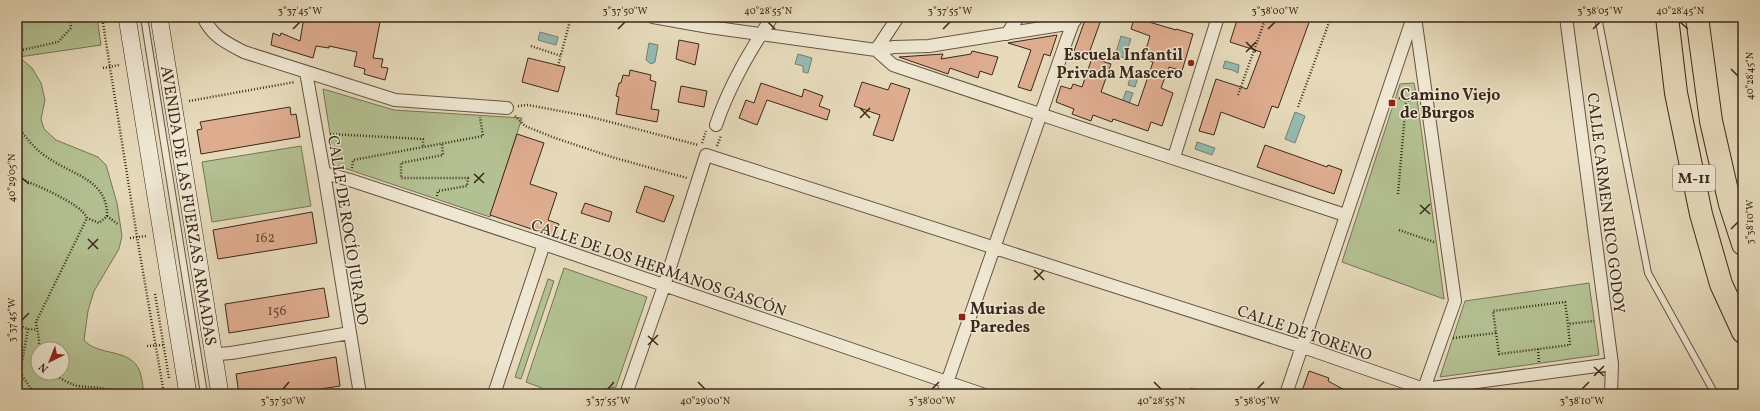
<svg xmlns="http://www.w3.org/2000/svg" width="1760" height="411" font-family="Vollkorn,serif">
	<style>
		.green { fill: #b3c091; stroke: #777456; fill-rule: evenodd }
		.water { fill: #96bab1; stroke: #728075 }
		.building { fill: #deac8f; stroke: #3b281c }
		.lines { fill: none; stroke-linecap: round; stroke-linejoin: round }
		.lane-casing { stroke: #665444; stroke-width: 8 }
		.street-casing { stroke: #665444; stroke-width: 14 }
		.secondary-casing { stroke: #3b281c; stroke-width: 18 }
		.highway-casing { stroke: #3b281c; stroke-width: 24 }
		.path { stroke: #3b281c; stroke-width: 2.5; stroke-dasharray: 1 2; stroke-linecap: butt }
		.lane { stroke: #efe7d2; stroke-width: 6 }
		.street { stroke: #efe7d2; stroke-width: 12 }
		.secondary { stroke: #efe7d2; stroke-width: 17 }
		.highway { stroke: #e6daba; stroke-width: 22 }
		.ticks { fill: none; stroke: #3b281c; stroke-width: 1.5 }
		.poi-dot { fill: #8f2418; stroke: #efe7d2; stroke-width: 1.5 }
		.labels { text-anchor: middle; stroke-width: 3; stroke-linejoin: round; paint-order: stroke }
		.number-label { font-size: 14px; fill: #644939 }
		.shield { fill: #efe7d2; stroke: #716153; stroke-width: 1 }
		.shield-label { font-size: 15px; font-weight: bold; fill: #3b281c }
		.poi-label { font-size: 16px; font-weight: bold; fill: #3b281c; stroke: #efe7d2; text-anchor: start }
		.street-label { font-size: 16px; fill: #3b281c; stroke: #efe7d2 }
		.neatline { fill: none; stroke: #3b281c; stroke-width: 1.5 }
		.ticks-label { font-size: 10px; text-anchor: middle; fill: #3b281c }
	</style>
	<rect width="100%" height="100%" fill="#e6daba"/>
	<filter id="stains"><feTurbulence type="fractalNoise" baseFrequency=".005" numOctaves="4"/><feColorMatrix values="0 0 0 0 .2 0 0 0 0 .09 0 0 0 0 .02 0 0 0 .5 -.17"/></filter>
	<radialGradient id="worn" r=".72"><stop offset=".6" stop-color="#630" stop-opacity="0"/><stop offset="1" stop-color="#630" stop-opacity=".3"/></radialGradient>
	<path class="green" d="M17,17h80l4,28 -82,12 13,11 9,15 4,17 -4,19 3,10 12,11 42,17 8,8 11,38 5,33 -3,13 -25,42 -6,20 -4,29c14,17 47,7 56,32 2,7 3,15 4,22h-127zM38,349h24v24h-24z
		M1414,83l3,16 27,200 -102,-37 58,-178z
		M323,89l71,21 128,8 -32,99 -155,-52z
		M301,146l10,60 -99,16 -10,-60z
		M564,268l83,29 -31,90 -34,7h-42l2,-6 -16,-6z
		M548,279l6,2 -33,98 -6,-2z
		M1589,283l10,72 -159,22 25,-76z
		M1191,388l20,6h-22z"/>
	<path class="water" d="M540,32l18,5 -2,8 -18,-5z
		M1121,36l10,3 -7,19 -9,-3z
		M649,43l9,2 -3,17 -4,2 -5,-4z
		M798,54l14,4 -4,15 -5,-1v-6l-8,-2z
		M1225,61l14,4 -1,8 -6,-3 -9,-2z
		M1132,71l7,3 -4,13 -7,-2z
		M1126,91l7,2 -5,14 -7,-2z
		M1295,112l10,4 -10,27 -10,-4z
		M1197,142l18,6 -3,7 -17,-6z"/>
	<path class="building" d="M304,17h77l-8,41 10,1 -2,8 7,1 -3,12 -21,-6 1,-5 -11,-3 3,-14 -28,-6v2l-13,-2 -3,12 -42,-13 2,-12 7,3 1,-3 19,8z
		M1086,17h16l-14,39 -14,-5z
		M1238,17h73l-33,91 -6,-2 -8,22 -43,-16 -7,23 -15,-4 17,-52 31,10 14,-37 -31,-10z
		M1134,19l4,2 1,-2 37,11v-1l17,5 -11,37 -13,-4 -8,21 12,5 -11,33 -11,-4 -3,9 -35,-12 -1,3 -19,-7 -2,6 -19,-7 2,-5 -18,-7 5,-16 10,3 2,-5 9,3 10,-29 19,6 -10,28 37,14 15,-44 -10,-3 7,-23 -19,-7z
		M1057,35l-7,21 -6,-2 -13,37 -13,-4 13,-37 -23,-7z
		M679,40l20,4 -4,21 -19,-6z
		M972,51l26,6 -6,18 -12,-4 -2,7 -28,-10 -2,6 -49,-17 44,-3 -2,5 30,-5z
		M528,58l37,9 -7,25 -36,-10z
		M630,70l21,5 -1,5 6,2 -5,27 8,1 -2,12 -41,-8 3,-17 -3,-1 3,-13h2l2,-8 6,1z
		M862,82l26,8 3,-7 19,6 -17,52 -20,-6 7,-20 -26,-9z
		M761,83l41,14 2,-8 19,7 -4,10 11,4 -3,10 -60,-20 -10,25 -18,-7 7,-18 8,3z
		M681,86l26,5 -3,16 -26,-5z
		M290,107l1,8 5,-1 4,23 -99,17 -4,-24 5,-1 -2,-7z
		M517,134l27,9 -14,41 27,9 -9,27 11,4 -4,13 -65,-22z
		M1265,145l62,22 1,-2 14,5 -8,24 -77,-27z
		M645,186l29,10 -10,26 -28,-10z
		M585,203l27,9 -3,10 -28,-9z
		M312,212l5,31 -99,16 -5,-29z
		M324,288l5,29 -100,16 -4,-29z
		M336,357l4,29 -51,8h-50l-3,-20z
		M1309,371l20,7 -1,3 24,13h-51z"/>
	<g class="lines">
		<g class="lane-casing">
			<path id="lane" d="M144,17l60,377
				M1598,17l50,256 67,121"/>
		</g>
		<g class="street-casing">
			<path id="street" d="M203,17c10,20 22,25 41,35l151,48 112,8
				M653,17l56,10 167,23 18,-3 35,-1 144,-23
				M1415,17l40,284 -33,93
				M1566,17l46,347 -1,30
				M1007,34l11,-17
				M876,50l17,15c150,51 302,100 452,150
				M876,50l22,-33
				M306,72l18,101 36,221
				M716,125c13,-39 34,-74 56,-108
				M1174,157l44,-140
				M324,173l26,7 194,64 438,150
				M213,350l6,4 12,-1 119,-20
				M494,394l50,-150
				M626,394l38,-108 42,-131 597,192 121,42 188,-25
				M943,394l124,-355 6,-16 3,-4
				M1286,394l127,-377"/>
		</g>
		<g class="secondary-casing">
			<g id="secondary">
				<path d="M127,17l61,377"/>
				<path id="s1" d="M159,17l61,377"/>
			</g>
		</g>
		<g class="highway-casing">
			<path id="highway" d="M1667,17l9,76 25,121 20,70 22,48
				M1697,17l14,104 19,83 13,40"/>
		</g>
		<path class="path" d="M102,17l35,220 27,157
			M623,17l19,4
			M531,46l30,10
			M17,51l41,-9 13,-14 -1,-11
			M558,66l13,-49
			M103,68l16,-3
			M1238,95l28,-78
			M1399,98l7,3 9,-2
			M189,101l106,-19
			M518,106l10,-1 59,11 111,29
			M1298,107l33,-90
			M515,116l10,10 30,12 60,20 72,20
			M17,126c9,11 17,23 30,31 24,18 61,22 60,59l-8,7 -12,-5
			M330,134l93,5v9
			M702,143l4,-12
			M717,146l4,-10
			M352,168l1,-8 130,-24 -3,-19
			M17,177c16,7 64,26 70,41l-51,104 3,18v9
			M1398,194l8,-93
			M437,196l1,-5 29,-5 1,-8h-67v-15l42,-8 -1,-11
			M107,216l12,9
			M1399,230l35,12
			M130,238l16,-2
			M155,294l14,84
			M17,325l11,4 9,1
			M28,329l-8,44 15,21
			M1496,333l3,21 71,-9 -2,-21
			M1453,338l43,-5 -3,-22 72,-9 3,22 26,-3
			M147,346l16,-1
			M1538,349l1,14
			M38,353v6
			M52,373c8,5 17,11 26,13 16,2 25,0 41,8"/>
		<use href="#lane" class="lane"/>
		<use href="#street" class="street"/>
		<use href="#secondary" class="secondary"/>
		<use href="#highway" class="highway"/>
	</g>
	<path class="ticks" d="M768,22l7,7M1680,22l8,7M293,29l7,-7M618,29l7,-7M943,29l7,-7M1268,29l7,-7M1593,29l7,-7M1246,42l10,10M1246,52l10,-10M1731,69l7,7M860,108l10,10M860,118l10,-10M474,174l10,9M22,178l7,6M474,183l10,-10M1420,205l10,9M1420,214l10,-10M1731,229l7,-7M88,239l10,10M88,249l10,-10M1034,270l10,10M1034,280l10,-10M22,320l7,-7M648,336l10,9M648,345l10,-10M1594,367l10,9M1594,376l10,-10M698,382l7,7M1154,382l7,7M283,389l6,-7M608,389l6,-7M932,389l7,-7M1257,389l7,-7M1582,389l7,-7"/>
	<g class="poi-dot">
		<circle cx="1191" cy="63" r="4"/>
		<rect x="1388" y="99" width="8" height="8" rx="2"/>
		<rect x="958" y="313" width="8" height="8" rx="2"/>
	</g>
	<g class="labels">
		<g class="number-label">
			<text x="265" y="242">162</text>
			<text x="277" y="315">156</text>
		</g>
		<rect class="shield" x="1673" y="165" width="42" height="26" rx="3"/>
		<g class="shield-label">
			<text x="1694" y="183">M-11</text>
		</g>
		<g class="poi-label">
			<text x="1183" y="60" text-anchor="end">Escuela Infantil<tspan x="1183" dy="18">Privada Mascero</tspan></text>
			<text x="1400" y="100">Camino Viejo<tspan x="1400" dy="18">de Burgos</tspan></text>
			<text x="970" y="314">Murias de<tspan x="970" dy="18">Paredes</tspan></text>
		</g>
		<g class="street-label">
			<text transform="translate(1607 203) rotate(83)" y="6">CALLE CARMEN RICO GODOY</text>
			<text dy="6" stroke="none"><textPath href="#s1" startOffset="191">AVENIDA DE LAS FUERZAS ARMADAS</textPath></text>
			<text transform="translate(349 230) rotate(81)" y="6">CALLE DE ROCÍO JURADO</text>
			<text transform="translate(659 267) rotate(19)" y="6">CALLE DE LOS HERMANOS GASCÓN</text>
			<text transform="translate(1305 332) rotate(19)" y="6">CALLE DE TORENO</text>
		</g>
	</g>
	<rect width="1760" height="411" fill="none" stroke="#e6daba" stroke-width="44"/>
	<g transform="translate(50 361) rotate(223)"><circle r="19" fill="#efe7d2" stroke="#a79b89"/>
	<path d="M0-3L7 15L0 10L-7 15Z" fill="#8f2418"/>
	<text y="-6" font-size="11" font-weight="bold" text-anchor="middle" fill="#3b281c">N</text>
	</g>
	<rect x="22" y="22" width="1716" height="367" class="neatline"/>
	<g class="ticks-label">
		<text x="300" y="14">3°37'45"W</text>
		<text x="625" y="14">3°37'50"W</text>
		<text x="768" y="14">40°28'55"N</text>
		<text x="950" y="14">3°37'55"W</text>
		<text x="1275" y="14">3°38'00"W</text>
		<text x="1600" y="14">3°38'05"W</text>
		<text x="1680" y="14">40°28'45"N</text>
		<text transform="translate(1749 76) rotate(-90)" y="4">40°28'45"N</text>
		<text transform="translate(11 178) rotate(-90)" y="4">40°29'05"N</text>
		<text transform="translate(1749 222) rotate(-90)" y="4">3°38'10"W</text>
		<text transform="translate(11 320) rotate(-90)" y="4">3°37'45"W</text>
		<text x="283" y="404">3°37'50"W</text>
		<text x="608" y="404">3°37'55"W</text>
		<text x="705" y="404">40°29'00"N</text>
		<text x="932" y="404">3°38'00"W</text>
		<text x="1161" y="404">40°28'55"N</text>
		<text x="1257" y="404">3°38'05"W</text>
		<text x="1582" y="404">3°38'10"W</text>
	</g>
	<rect width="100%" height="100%" filter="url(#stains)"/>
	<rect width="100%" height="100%" fill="url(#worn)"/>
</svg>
